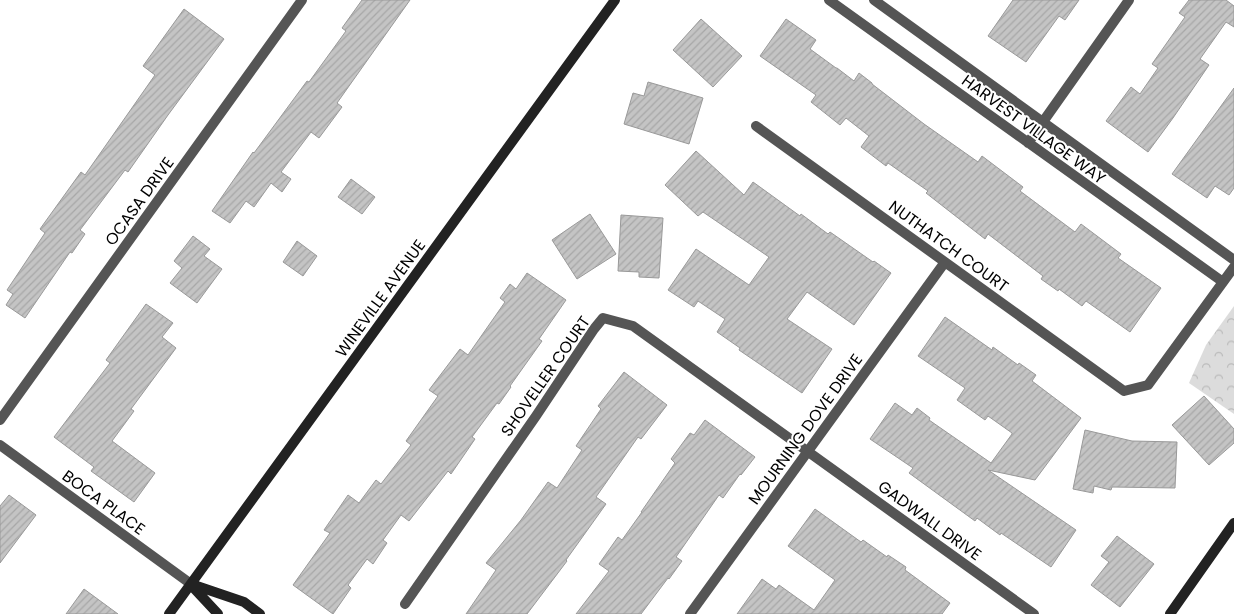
<svg xmlns="http://www.w3.org/2000/svg" width="1234" height="614" font-family="Poppins,sans-serif">
	<style>
		.forest { fill: url(#forest-crowns) }
		.building { fill: url(#building-hatch); stroke: #999 }
		.lines { fill: none; stroke-linecap: round; stroke-linejoin: round }
		.street { stroke: #555; stroke-width: 10 }
		.secondary { stroke: #222; stroke-width: 10 }
		.labels { text-anchor: middle; stroke-width: 4; stroke-linejoin: round; paint-order: stroke }
		.street-label { font-size: 16px; fill: #000; stroke: #fff }
	</style>
	<defs>
		<pattern id="forest-crowns" width="20" height="18" patternUnits="userSpaceOnUse" patternTransform="scale(1.25)"><rect width="20" height="18" fill="#dcdcdc"/><path d="M2 6a3 3 0 1 1 6 0M12 15a3 3 0 1 1 6 0" fill="none" stroke="#bbb"/></pattern>
		<pattern id="building-hatch" width="6" height="6" patternUnits="userSpaceOnUse" patternTransform="scale(1.25)"><rect width="6" height="6" fill="#c4c4c4"/><path d="M-1 1l2-2M0 6l6-6M5 7l2-2" fill="none" stroke="#a7a7a7"/></pattern>
	</defs>
	<rect width="100%" height="100%" fill="#fff"/>
	<path class="forest" d="M1234,306v108l-45,-31 17,-38z"/>
	<path class="building" d="M362,0h48l-73,103 5,4 -23,31 -8,-6 -30,40 10,7 -9,13 -11,-9 -17,24 -8,-6 -16,22 -18,-12 41,-59 1,1 53,-72 2,1 37,-51 -4,-3z
		M1013,0h66l-14,20 -6,-4 -33,46 -38,-26z
		M1189,0h37l8,6v21l-8,-5 -26,37 9,6 -36,53 -25,34 -42,-31 25,-34 9,7 18,-26 -6,-4 33,-47 -6,-4z
		M184,9l40,30 -56,76 -40,57 -3,-2 -45,60 5,4 -13,19 -2,-1 -45,66 -19,-13 7,-11 -6,-4 38,-57 -5,-4 41,-57 4,3 70,-100 -12,-9z
		M701,19l41,37 -29,31 -40,-37z
		M786,19l30,21 -6,9 26,19h1l17,13 5,-8 13,10v1l52,40 54,38 4,-6 41,31 -3,4 55,41 6,-8 40,30 -3,4 43,30 -31,44 -44,-31 -4,5 -23,-17 -1,2 -17,-12 2,-3 -55,-42 -3,5 -59,-46 2,-2 -40,-28 -2,3 -25,-19 8,-11 -23,-18 -6,7 -29,-23 5,-7 -56,-39z
		M648,82l55,16 -14,46 -65,-20 9,-31 11,3z
		M1234,88v100l-5,7 -14,-9 -8,12 -35,-24z
		M696,151l48,44 9,-13 47,34 1,-2 27,20 2,-2 43,30 1,-1 17,12 -37,52 -47,-33 -20,27 45,30 -30,44 -63,-43 1,-2 -23,-16 8,-13 -27,-18 -4,6 -26,-17 28,-41 53,36 20,-28 -66,-45 -5,4 -33,-31z
		M351,179l24,18 -13,17 -24,-17z
		M590,214l26,40 -39,25 -25,-39z
		M621,215l42,3 -4,60 -20,-1v-5l-21,-1z
		M193,236l17,13 -6,7 18,13 -25,34 -27,-20 12,-15 -8,-7z
		M297,241l20,15 -14,20 -20,-14z
		M527,273l39,27 -27,39 3,2 -32,45 1,1 -12,17 -2,-1 -25,34 3,2 -24,35 -3,-3 -39,50 -8,-6 -18,25 4,3 -14,21 -6,-5 -19,26 3,3 -18,26 -40,-29 37,-52 -6,-3 24,-35 11,8 17,-23 5,4 30,-39 -5,-4 32,-45 -9,-6 31,-41 8,6 37,-53 -5,-4 10,-14 6,5z
		M146,304l27,19 -11,14 14,11 -45,61 3,2 -22,30 43,32 -21,29 -43,-31 3,-4 -40,-30 56,-74 -4,-3z
		M945,317l47,33 1,-3 25,18 1,-2 17,12 -4,6 49,37 -46,62 -47,-10 88,60 -25,37 -50,-34 -1,2 -23,-17 -2,3 -66,-48 4,-5 -43,-29 25,-36 17,12 5,-7 13,10 -1,2 62,43 21,-29v-1l-24,-17 -3,4 -28,-20 8,-12 -47,-32z
		M624,372l43,33 -26,34 -3,-2 -42,60 10,7 -40,56 1,1 -40,53h-61l30,-44 -10,-7 35,-43 27,-38 9,6 25,-38 -6,-4 25,-37 -3,-3z
		M1204,396l30,33v14l-25,22 -37,-40z
		M705,420l50,37 -14,18 -1,-1 -17,24 -4,-3 -43,62 6,4 -13,18 -1,-1 -27,36h-65l33,-43 -10,-7 19,-27 4,3 20,-28h-1l34,-49 -4,-4 19,-26 4,2z
		M1085,430l47,11 45,1 -2,46 -63,-1 -1,3 -17,-4 -1,7 -20,-4z
		M9,495l27,20 -36,48v-57z
		M815,509l46,33 2,-2 24,17 1,-2 18,12 -1,3 45,33 -8,11h-205l25,-35 14,10 3,-4 35,25 21,-30 -47,-34z
		M1117,536l37,28 -34,43 -29,-22 18,-23 -8,-6z
		M84,589l34,25h-52z"/>
	<g class="lines">
		<path class="street" d="M829,0l394,282
			M874,0l360,260
			M756,126l368,265 24,-6 86,-118
			M1028,143l101,-143
			M0,420l302,-420
			M0,445l191,139
			M405,604l131,-188 58,-87 9,-11 30,8 401,288
			M690,614l255,-352"/>
		<path class="secondary" d="M191,584l53,18 16,12
			M191,585l27,29
			M169,614l446,-614
			M1170,614l64,-91"/>
	</g>
	<g class="labels">
		<g class="street-label">
			<text transform="translate(1034 129) rotate(36)" y="6">HARVEST VILLAGE WAY</text>
			<text transform="translate(139 201) rotate(-54)" y="6">OCASA DRIVE</text>
			<text transform="translate(949 246) rotate(36)" y="6">NUTHATCH COURT</text>
			<text transform="translate(380 298) rotate(-54)" y="6">WINEVILLE AVENUE</text>
			<text transform="translate(545 376) rotate(-55)" y="6">SHOVELLER COURT</text>
			<text transform="translate(805 429) rotate(-54)" y="6">MOURNING DOVE DRIVE</text>
			<text transform="translate(104 502) rotate(36)" y="6">BOCA PLACE</text>
			<text transform="translate(930 520) rotate(36)" y="6">GADWALL DRIVE</text>
		</g>
	</g>
</svg>
